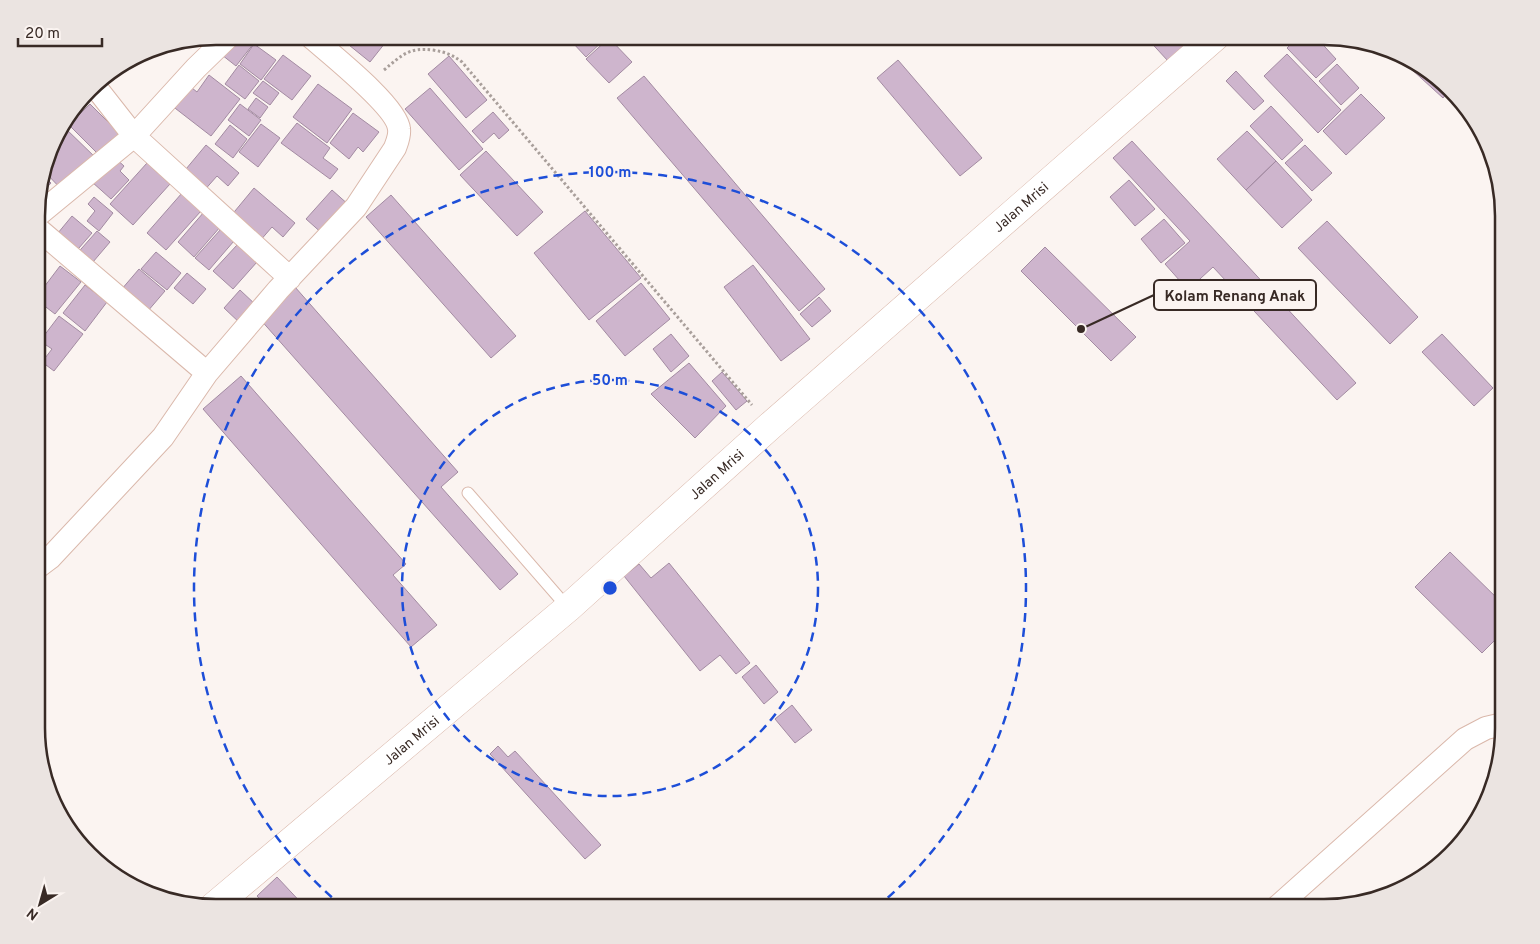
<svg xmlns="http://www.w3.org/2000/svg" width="1540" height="944" font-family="Overpass,sans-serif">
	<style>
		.building { fill: #ceb5cd; stroke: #a38ba2 }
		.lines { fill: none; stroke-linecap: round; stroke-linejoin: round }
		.service-casing { stroke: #dab8ab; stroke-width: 13 }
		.minor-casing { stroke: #dab8ab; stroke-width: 24 }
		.tertiary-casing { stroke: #dab8ab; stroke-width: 29 }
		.path { stroke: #a99f9b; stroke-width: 3; stroke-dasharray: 2.5 2.5; stroke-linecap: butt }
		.service { stroke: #fff; stroke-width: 11 }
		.minor { stroke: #fff; stroke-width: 22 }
		.tertiary { stroke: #fff; stroke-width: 28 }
		.ring { fill: none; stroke: #1d4ed8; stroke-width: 2.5; stroke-dasharray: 9 6 }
		.labels { text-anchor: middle; stroke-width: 4; stroke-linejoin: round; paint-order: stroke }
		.street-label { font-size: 14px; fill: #382a25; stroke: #fbf4f1 }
		.rim { fill: none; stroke: #382a25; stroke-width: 2.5 }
		.centre { fill: #1d4ed8; stroke: #fbf4f1; stroke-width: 2.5 }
		.ring-label { font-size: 15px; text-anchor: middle; font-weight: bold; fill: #1d4ed8; stroke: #fbf4f1; stroke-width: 4; stroke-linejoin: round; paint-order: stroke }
		.leader { fill: none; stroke: #382a25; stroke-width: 2 }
		.callout-dot { fill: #382a25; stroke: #fbf4f1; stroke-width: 2 }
		.callout { fill: #fbf4f1; stroke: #382a25; stroke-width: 2 }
		.callout-label { font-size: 15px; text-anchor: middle; font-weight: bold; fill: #382a25 }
	</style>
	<rect width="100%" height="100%" fill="#fbf4f1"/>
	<path class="building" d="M236,36h9l9,7 -18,23 -14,-11z
		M348,36h38l3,2 -19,24 -26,-21z
		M578,36h30l-22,21 -14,-15z
		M1145,36h49l-26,25z
		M1299,36h16l21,23 -20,19 -29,-30z
		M609,38l23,24 -23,21 -23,-24z
		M254,44l22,16 -15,20 -21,-16z
		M1287,54l54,56 -23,23 -54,-57z
		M283,55l28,21 -19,24 -28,-21z
		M449,56l38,44 -21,18 -38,-44z
		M898,60l84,98 -22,18 -83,-98z
		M1415,62l9,4 24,26 -5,6 -33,-30z
		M1337,64l22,24 -18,17 -22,-24z
		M239,65l20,16 -14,18 -20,-15z
		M1236,71l28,30 -10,9 -28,-29z
		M209,75l31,24 -29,37 -40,-31 16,-21 10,8z
		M644,76l181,213 -26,22 -182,-213z
		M263,81l16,12 -9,12 -17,-12z
		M318,84l34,25 -25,34 -34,-26z
		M430,88l53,61 -24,21 -54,-61z
		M1361,94l24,24 -39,37 -23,-24z
		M256,98l12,9 -8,11 -12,-9z
		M90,104l31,31 -21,21 -31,-31z
		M240,104l21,16 -12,16 -21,-16z
		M1271,106l32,34 -21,20 -32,-34z
		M493,112l16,18 -10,9 -5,-6 -11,10 -11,-12z
		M353,113l26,19 -16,20 -5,-5 -9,12 -19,-16z
		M297,123l33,25 -7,10 15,11 -8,10 -49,-36z
		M261,124l19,14 -22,29 -19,-15z
		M230,125l17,14 -14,19 -18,-14z
		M63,126l34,33 -33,33 -20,-21 11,-35z
		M1247,131l29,30 -30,29 -29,-31z
		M1132,141l224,242 -19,17 -124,-133 -25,23 -23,-26 25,-23 -77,-83z
		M206,145l33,28 -11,13 -11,-10 -15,17 -21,-18z
		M1305,145l27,28 -20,18 -27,-28z
		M486,151l57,61 -26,24 -57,-61z
		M114,157l10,9 -4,5 9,9 -18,19 -19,-17z
		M1276,161l36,39 -30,28 -36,-38z
		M147,163l23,21 -37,41 -23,-21z
		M43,175l8,8 -13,14v-4z
		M1129,180l26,29 -20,17 -25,-29z
		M254,188l41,35 -12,14 -11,-10 -13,15 -29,-25z
		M332,190l18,16 -26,29 -18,-16z
		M182,193l19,18 -35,39 -19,-17z
		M391,195l125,141 -25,22 -125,-141z
		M94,197l19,16 -14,18 -12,-10 8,-10 -7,-7z
		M585,211l56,67 -52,42 -55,-67z
		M204,212l17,14 -27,31 -16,-15z
		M72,216l20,17 -20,23 -19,-17z
		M1164,219l21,24 -24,20 -20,-24z
		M1327,221l91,96 -28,27 -92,-96z
		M221,229l13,12 -25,29 -14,-12z
		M97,231l13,11 -23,27 -13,-12z
		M237,245l20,17 -24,27 -20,-18z
		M1045,247l91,90 -25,24 -90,-90z
		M156,252l25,21 -14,17 -26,-21z
		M753,265l57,74 -29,22 -57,-74z
		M60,266l21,16 -26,32 -17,-13v-6z
		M139,269l26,22 -18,21 -26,-22z
		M187,273l19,16 -13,15 -19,-16z
		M641,283l29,36 -45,37 -29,-35z
		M85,285l22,17 -22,29 -22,-18z
		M295,287l163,185 -17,15 77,87 -18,16 -241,-272z
		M240,290l17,16 -16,18 -17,-16z
		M819,297l12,14 -19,16 -12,-13z
		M59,316l24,18 -29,37 -12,-9 10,-13 -12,-8z
		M671,334l18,22 -18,16 -18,-23z
		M1442,334l51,54 -19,18 -52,-54z
		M689,363l37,43 -31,32 -44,-44z
		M722,372l25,29 -11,9 -24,-29z
		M241,376l165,188 -13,11 44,50 -26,22 -208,-238z
		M1450,552l53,52v28l-21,21 -67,-66z
		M669,563l81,100 -14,11 -16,-19 -20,16 -76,-95 15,-12 12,14z
		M756,665l22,27 -14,12 -22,-27z
		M792,705l20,25 -17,13 -20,-24z
		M498,746l10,11 7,-6 86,94 -16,14 -95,-105z
		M277,877l29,31h-38l-11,-12z"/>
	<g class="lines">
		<g class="service-casing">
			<path id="service" d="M468,493l100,115"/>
		</g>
		<g class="minor-casing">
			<path id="minor" d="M94,85l40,51 156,142
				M38,215l96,-79 62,-68 33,-32
				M38,229l169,144
				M38,567l12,-9 113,-121 44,-64 71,-83 78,-83 39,-59c2,-6 5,-12 4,-19 -2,-23 -70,-76 -89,-93
				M1277,907l188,-168 21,-11 17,-4"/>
		</g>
		<g class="tertiary-casing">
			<g id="tertiary">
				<path id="s1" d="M213,907l355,-299 202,-182 446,-390"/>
			</g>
		</g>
		<path class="path" d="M384,70c18,-15 25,-23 49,-20 12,2 20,5 29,12l290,343"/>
		<use href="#service" class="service"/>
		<use href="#minor" class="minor"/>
		<use href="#tertiary" class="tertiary"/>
	</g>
	<g class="ring">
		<circle cx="610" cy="588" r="208"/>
		<path d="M343 907A416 416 0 1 1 877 907"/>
	</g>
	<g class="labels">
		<g class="street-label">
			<text dy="5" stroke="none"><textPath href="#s1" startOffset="1069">Jalan Mrisi</textPath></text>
			<text dy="5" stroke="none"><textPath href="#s1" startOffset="664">Jalan Mrisi</textPath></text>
			<text dy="5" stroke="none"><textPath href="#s1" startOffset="259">Jalan Mrisi</textPath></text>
		</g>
	</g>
	<path d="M0 0H1540V944H0ZM216 45H1324A171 171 0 0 1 1495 216V728A171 171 0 0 1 1324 899H216A171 171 0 0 1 45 728V216A171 171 0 0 1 216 45Z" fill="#ebe4e1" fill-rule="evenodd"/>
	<path class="rim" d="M216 45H1324A171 171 0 0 1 1495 216V728A171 171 0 0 1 1324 899H216A171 171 0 0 1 45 728V216A171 171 0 0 1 216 45Z"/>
	<circle cx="610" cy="588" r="8" class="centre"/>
	<g class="ring-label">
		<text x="610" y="177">100 m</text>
		<text x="610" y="385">50 m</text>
	</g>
	<path class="leader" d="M1081 329L1154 295"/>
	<circle class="callout-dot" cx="1081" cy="329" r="5"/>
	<rect class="callout" x="1154" y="280" width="162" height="30" rx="5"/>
	<g class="callout-label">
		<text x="1235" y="301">Kolam Renang Anak</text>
	</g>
	<g transform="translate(40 904) rotate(217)" stroke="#fbf4f1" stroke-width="4" paint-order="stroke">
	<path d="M0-4L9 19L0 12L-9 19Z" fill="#382a25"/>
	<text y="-8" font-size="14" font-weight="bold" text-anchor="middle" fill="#382a25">N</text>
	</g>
	<path d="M18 38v8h84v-8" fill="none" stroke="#382a25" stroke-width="2.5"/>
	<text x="25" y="38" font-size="15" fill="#382a25" stroke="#fbf4f1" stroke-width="4" paint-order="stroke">20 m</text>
</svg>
